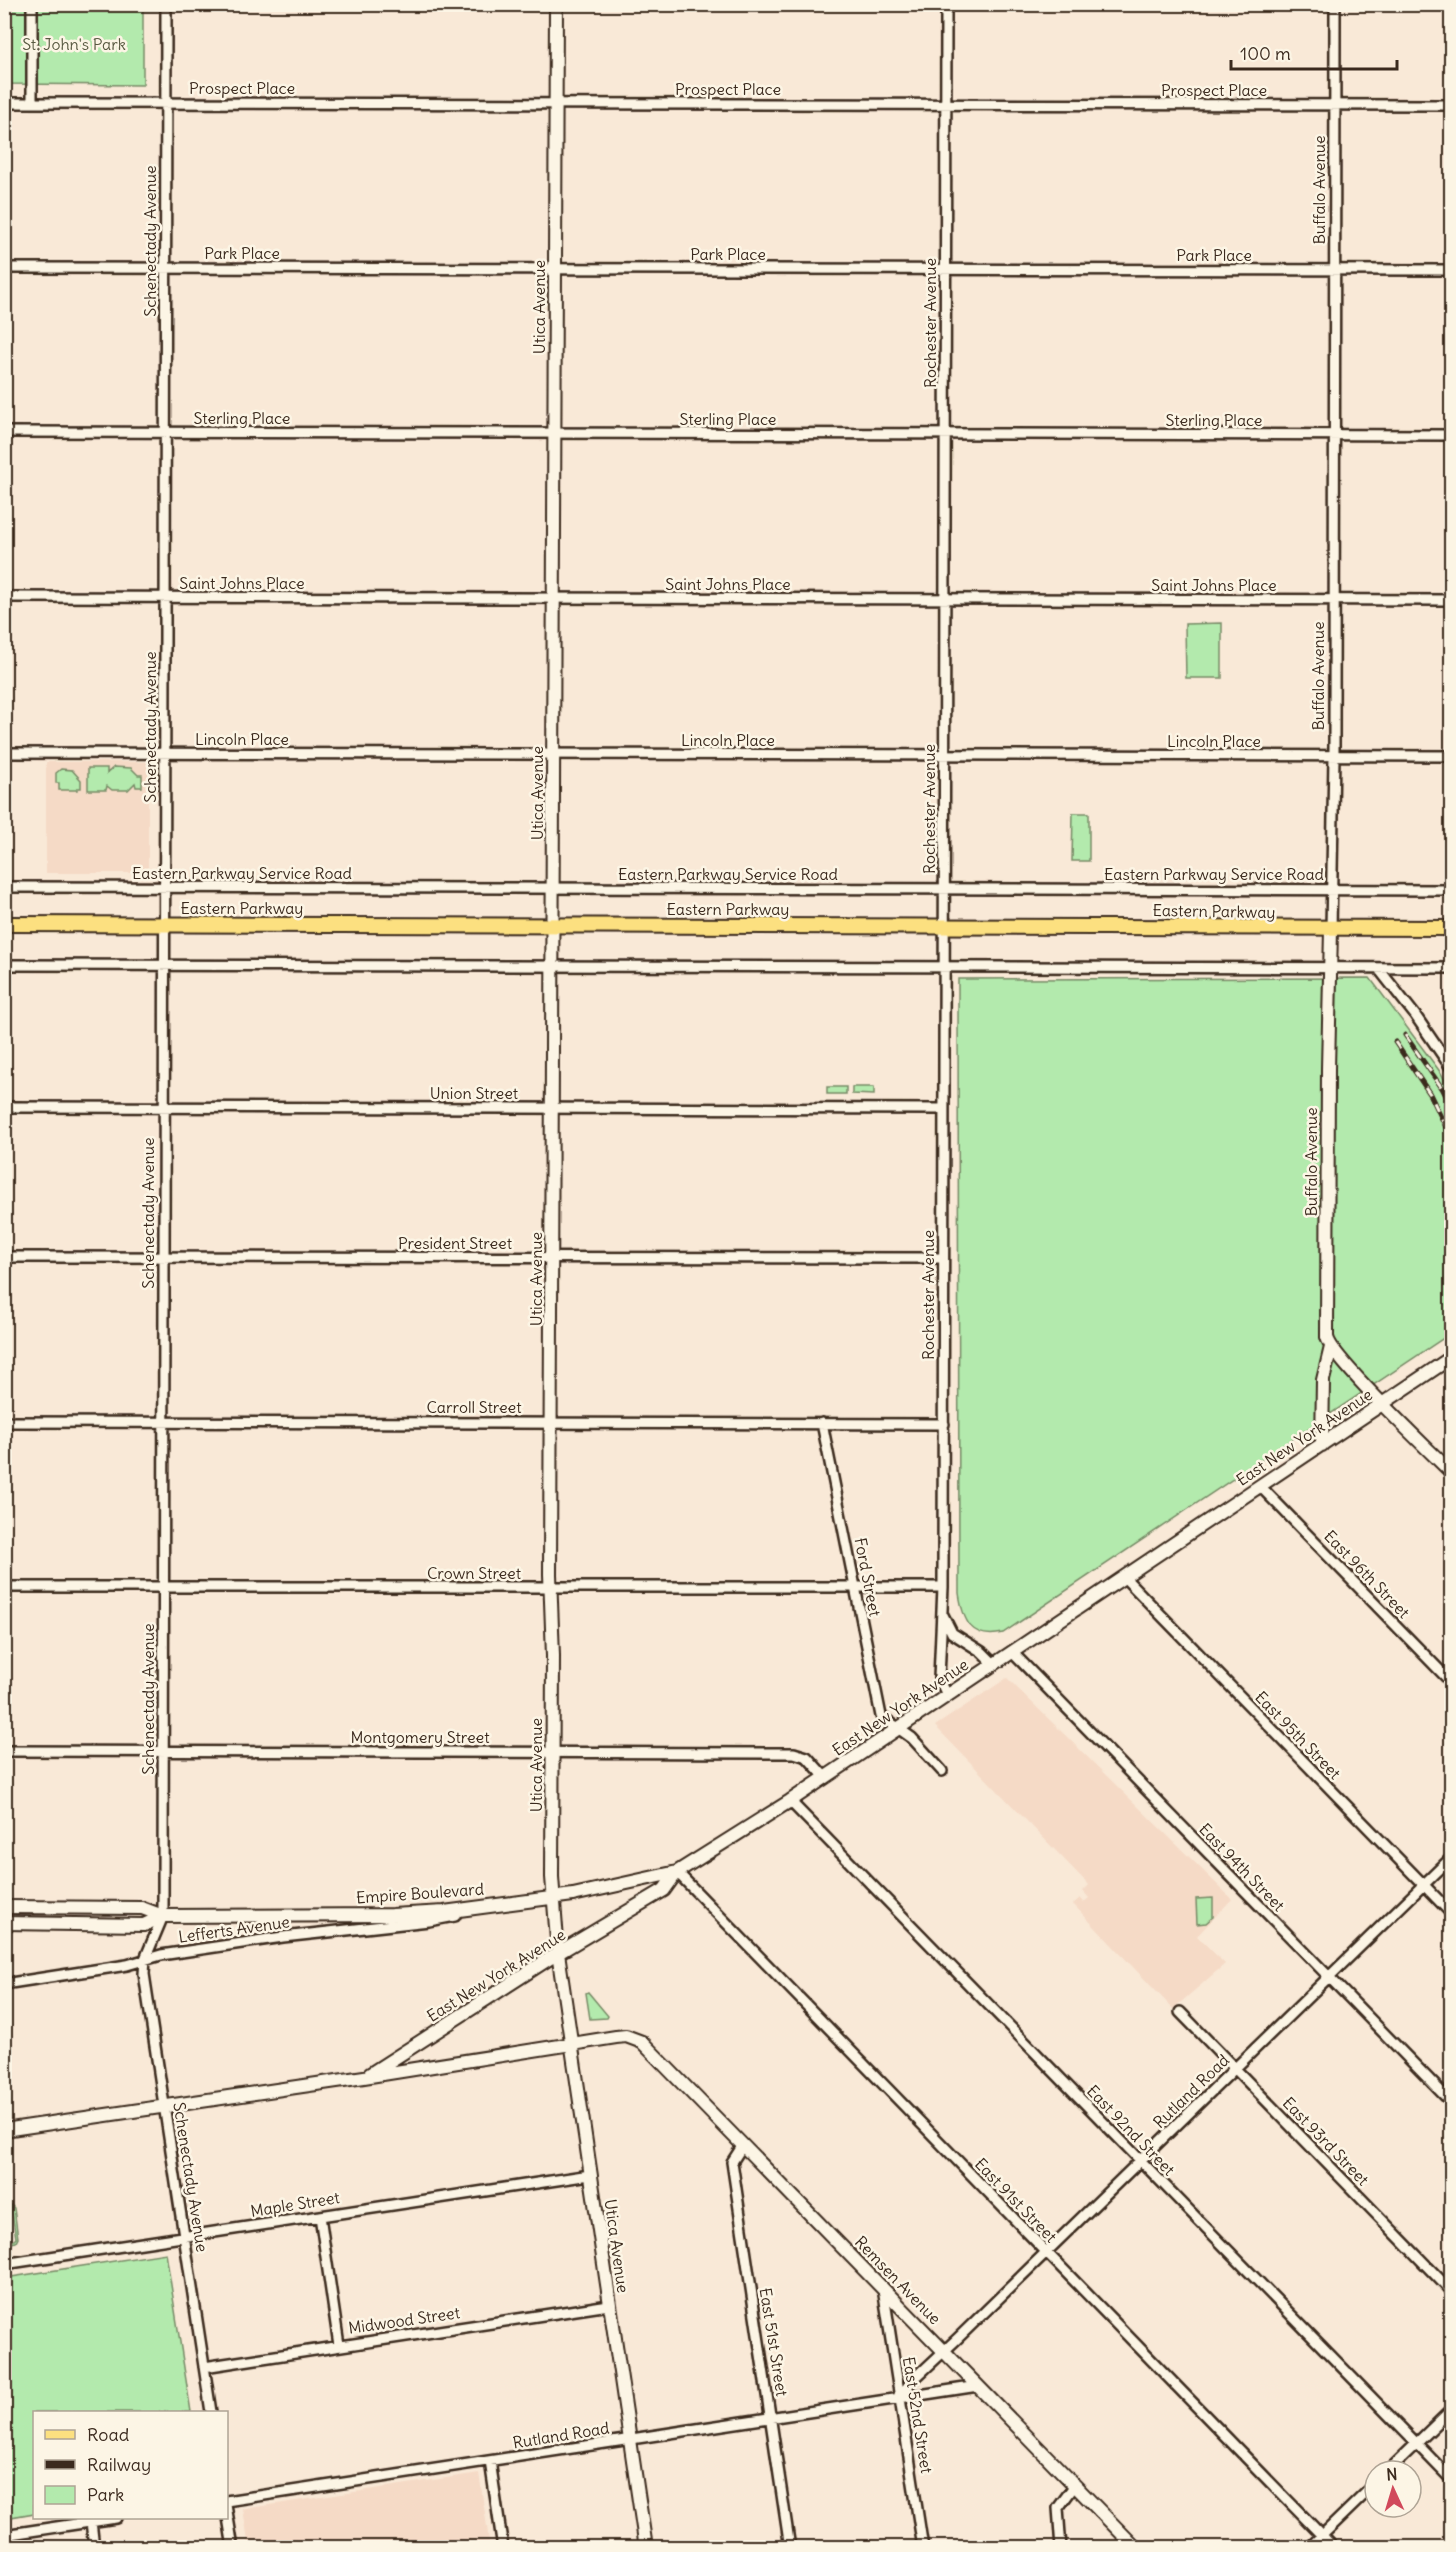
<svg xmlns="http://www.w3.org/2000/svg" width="1456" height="2552" font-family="Delius,sans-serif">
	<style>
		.built { fill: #f5dac6 }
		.green { fill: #b3eaad; stroke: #778a66; stroke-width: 1.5 }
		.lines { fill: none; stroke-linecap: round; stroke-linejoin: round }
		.street-casing { stroke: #3b2a1e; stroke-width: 14 }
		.secondary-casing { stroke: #3b2a1e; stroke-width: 16 }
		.primary-casing { stroke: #3b2a1e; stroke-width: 18 }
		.street { stroke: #fcf5e5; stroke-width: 9 }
		.secondary { stroke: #fcf5e5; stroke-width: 12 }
		.primary { stroke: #fce080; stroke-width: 14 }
		.rail-casing { stroke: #3b2a1e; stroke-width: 5 }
		.rail { stroke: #fcf5e5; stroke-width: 3; stroke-dasharray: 9; stroke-linecap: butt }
		.labels { text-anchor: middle; stroke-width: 5; stroke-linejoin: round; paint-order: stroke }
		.park-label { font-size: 16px; fill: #595a42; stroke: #fcf5e5 }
		.street-label { font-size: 16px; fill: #3b2a1e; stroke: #fcf5e5 }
	</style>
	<rect width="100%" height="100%" fill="#f9e9d7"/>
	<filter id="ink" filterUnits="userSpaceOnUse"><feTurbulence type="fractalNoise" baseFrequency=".0167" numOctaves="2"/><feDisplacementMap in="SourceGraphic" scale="12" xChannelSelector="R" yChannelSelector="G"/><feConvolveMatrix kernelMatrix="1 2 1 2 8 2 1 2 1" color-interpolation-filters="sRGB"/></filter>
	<g filter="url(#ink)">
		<path class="built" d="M46,762h102v111h-102z
			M1007,1678l225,221 -35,37 28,28 -52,45 -100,-105 7,-6 4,4 5,-4 -6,-7 6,-6 -154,-159z
			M479,2473l11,74h-241l-6,-38z"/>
		<path class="green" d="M5,5h138v80l-138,-1z
			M1222,623v55h-36l-1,-54z
			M114,767l17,1 7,7h4v12h-6l-1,-4 -7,7h-16l-5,-4 -1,4h-18v-22h19v5z
			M61,769l11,1 9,10v8h-4v2h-18v-7h-3v-10z
			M1073,813h16v48h-17z
			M1370,978l71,95 10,19v241l-448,300c-32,7 -40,-12 -44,-40l-1,-614z
			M827,1087h19v7h-19z
			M852,1087h22v8l-22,-1z
			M1213,1898v19l-7,6 -9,1 -1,-25z
			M588,1992l20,24 -1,2 -17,1 -4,-26z
			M5,2204h5l4,4 4,30 -2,4 -11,2v-2l9,-2 2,-2 -5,-30 -6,-1z
			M166,2253l25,159h-157v101l-29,5v-240z"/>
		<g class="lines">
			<g class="street-casing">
				<path id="street" d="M32,4v99
					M166,4l-3,1912 -18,43 -1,15 67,438
					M946,4l-3,1583 -4,91 8,17
					M4,103l1448,2
					M4,268l1448,2
					M4,432l1448,3
					M4,597l1448,3
					M4,753l1448,3
					M4,887l1448,3
					M1331,930l3,-174 1,-752
					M4,965l1448,3
					M1378,968l37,47 37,54
					M4,1107l939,2
					M4,1257l938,1
					M4,1422l940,2
					M822,1423l59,293 31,22 30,33
					M1260,1486l192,197
					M1124,1577l328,337
					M4,1587h939
					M943,1615l9,18 30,19 12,12
					M1012,1652l440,451
					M4,1751l790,2 13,4 18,20
					M790,1801l662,679
					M677,1872l657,676
					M4,1984l123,-19 34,-10 122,-18 146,-16 26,-5
					M1180,2012l272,280
					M743,2145l-11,17 58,386
					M320,2216l19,129
					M4,2264l586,-89
					M883,2288l40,260
					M204,2367l405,-62
					M900,2397l11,-15 47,-44 494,-481
					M490,2461l13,87
					M1388,2471l64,-62
					M226,2501l752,-115
					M226,2505l7,43
					M91,2521l3,27
					M4,2535l112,-17
					M1061,2548l-3,-40 17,-23
					M1309,2548l66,-64"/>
			</g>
			<g class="secondary-casing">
				<path id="secondary" d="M556,4l-6,1570 3,82 -1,221 6,76 88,595
					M1331,930l-3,139 -1,268c4,21 103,114 125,136
					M1322,1445l1,-65 8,-33
					M4,1907l138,1 21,8 229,-1 52,-3 129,-17 104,-23
					M4,1923l140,2 19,-9
					M370,2074l188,-121 106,-63 13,-18 113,-71 662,-444
					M4,2130l360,-53 252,-40 10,-1 16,6 494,506"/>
			</g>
			<g class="primary-casing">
				<path id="primary" d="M4,924l1448,4"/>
			</g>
			<use href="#street" class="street"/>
			<use href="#secondary" class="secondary"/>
			<use href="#primary" class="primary"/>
			<g class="rail-casing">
				<path id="rail" d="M1405,1035l37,53 10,20
					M1395,1042l35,52 22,46"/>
			</g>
			<use href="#rail" class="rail"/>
		</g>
	</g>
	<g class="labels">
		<g class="park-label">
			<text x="74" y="50">St. John's Park</text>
		</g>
		<g class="street-label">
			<text x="242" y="94">Prospect Place</text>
			<text x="728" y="95">Prospect Place</text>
			<text x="1214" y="96">Prospect Place</text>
			<text transform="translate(1319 190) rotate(-90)" y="6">Buffalo Avenue</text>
			<text transform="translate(150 241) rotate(-90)" y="6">Schenectady Avenue</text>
			<text x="242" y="259">Park Place</text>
			<text x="728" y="260">Park Place</text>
			<text x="1214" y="261">Park Place</text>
			<text transform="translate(539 307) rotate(-90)" y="6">Utica Avenue</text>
			<text transform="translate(930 323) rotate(-90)" y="6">Rochester Avenue</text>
			<text x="242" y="424">Sterling Place</text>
			<text x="728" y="425">Sterling Place</text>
			<text x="1214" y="426">Sterling Place</text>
			<text x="242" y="589">Saint Johns Place</text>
			<text x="728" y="590">Saint Johns Place</text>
			<text x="1214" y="591">Saint Johns Place</text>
			<text transform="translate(1318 676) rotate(-90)" y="6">Buffalo Avenue</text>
			<text transform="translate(150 727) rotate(-90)" y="6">Schenectady Avenue</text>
			<text x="242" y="745">Lincoln Place</text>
			<text x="728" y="746">Lincoln Place</text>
			<text x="1214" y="747">Lincoln Place</text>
			<text transform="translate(537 793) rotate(-90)" y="6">Utica Avenue</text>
			<text transform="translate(929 809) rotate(-90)" y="6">Rochester Avenue</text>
			<text x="242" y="879">Eastern Parkway Service Road</text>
			<text x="728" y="880">Eastern Parkway Service Road</text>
			<text x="1214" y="880">Eastern Parkway Service Road</text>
			<text x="242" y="914">Eastern Parkway</text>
			<text x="728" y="915">Eastern Parkway</text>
			<text transform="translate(1214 911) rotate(1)" y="6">Eastern Parkway</text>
			<text x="474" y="1099">Union Street</text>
			<text transform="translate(1311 1162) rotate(-90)" y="6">Buffalo Avenue</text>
			<text transform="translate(148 1213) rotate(-90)" y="6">Schenectady Avenue</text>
			<text x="455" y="1249">President Street</text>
			<text transform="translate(536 1279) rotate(-90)" y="6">Utica Avenue</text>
			<text transform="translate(928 1295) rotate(-90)" y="6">Rochester Avenue</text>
			<text x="474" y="1413">Carroll Street</text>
			<text transform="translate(1304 1437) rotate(-34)" y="6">East New York Avenue</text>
			<text x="474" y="1579">Crown Street</text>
			<text transform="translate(1367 1574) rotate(46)" y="6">East 96th Street</text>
			<text transform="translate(868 1577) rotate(79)" y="6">Ford Street</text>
			<text transform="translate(148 1699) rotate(-90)" y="6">Schenectady Avenue</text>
			<text transform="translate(900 1707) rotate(-34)" y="6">East New York Avenue</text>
			<text transform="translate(1298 1735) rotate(46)" y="6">East 95th Street</text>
			<text x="420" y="1743">Montgomery Street</text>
			<text transform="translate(536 1765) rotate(-90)" y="6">Utica Avenue</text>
			<text transform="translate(1242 1867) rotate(46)" y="6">East 94th Street</text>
			<text transform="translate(420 1893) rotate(-4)" y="6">Empire Boulevard</text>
			<text transform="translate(234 1929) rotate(-8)" y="6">Lefferts Avenue</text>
			<text transform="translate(496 1975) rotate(-32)" y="6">East New York Avenue</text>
			<text transform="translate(1191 2091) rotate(-44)" y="6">Rutland Road</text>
			<text transform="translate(1131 2130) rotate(46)" y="6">East 92nd Street</text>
			<text transform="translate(1326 2141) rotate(46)" y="6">East 93rd Street</text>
			<text transform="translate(191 2177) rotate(81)" y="6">Schenectady Avenue</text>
			<text transform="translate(1016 2200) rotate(46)" y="6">East 91st Street</text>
			<text transform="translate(295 2204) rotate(-9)" y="6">Maple Street</text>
			<text transform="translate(617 2246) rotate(82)" y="6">Utica Avenue</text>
			<text transform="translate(898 2280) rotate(46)" y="6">Remsen Avenue</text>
			<text transform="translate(404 2320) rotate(-8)" y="6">Midwood Street</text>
			<text transform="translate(774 2342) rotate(81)" y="6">East 51st Street</text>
			<text transform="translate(918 2415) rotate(81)" y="6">East 52nd Street</text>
			<text transform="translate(561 2435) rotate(-9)" y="6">Rutland Road</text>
		</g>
	</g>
	<rect width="1456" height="2552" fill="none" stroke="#fcf5e5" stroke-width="24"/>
	<rect x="12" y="12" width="1432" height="2528" fill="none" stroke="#3b2a1e" stroke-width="2" filter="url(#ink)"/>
	<rect x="33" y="2411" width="195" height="108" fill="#fcf5e5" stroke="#afa495" stroke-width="1.5"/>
	<rect x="45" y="2430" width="30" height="9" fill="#fce080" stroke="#afa495" stroke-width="1.5"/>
	<text x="87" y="2441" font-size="18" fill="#3b2a1e">Road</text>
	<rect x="45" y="2460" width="30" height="9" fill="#3b2a1e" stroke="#afa495" stroke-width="1.5"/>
	<text x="87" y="2471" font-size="18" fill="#3b2a1e">Railway</text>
	<rect x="45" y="2486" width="30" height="18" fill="#b3eaad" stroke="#afa495" stroke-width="1.5"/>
	<text x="87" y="2501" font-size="18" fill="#3b2a1e">Park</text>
	<g transform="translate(1393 2489) rotate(356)"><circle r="28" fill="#fcf5e5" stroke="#afa495" stroke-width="1.5"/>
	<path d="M0-4.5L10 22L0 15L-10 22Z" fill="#d1495b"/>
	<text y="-9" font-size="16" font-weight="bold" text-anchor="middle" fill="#3b2a1e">N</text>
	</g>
	<path d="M1231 60v9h166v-9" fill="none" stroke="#3b2a1e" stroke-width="3"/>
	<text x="1240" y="60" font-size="18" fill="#3b2a1e" stroke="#fcf5e5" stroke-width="4.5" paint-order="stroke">100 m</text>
</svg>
